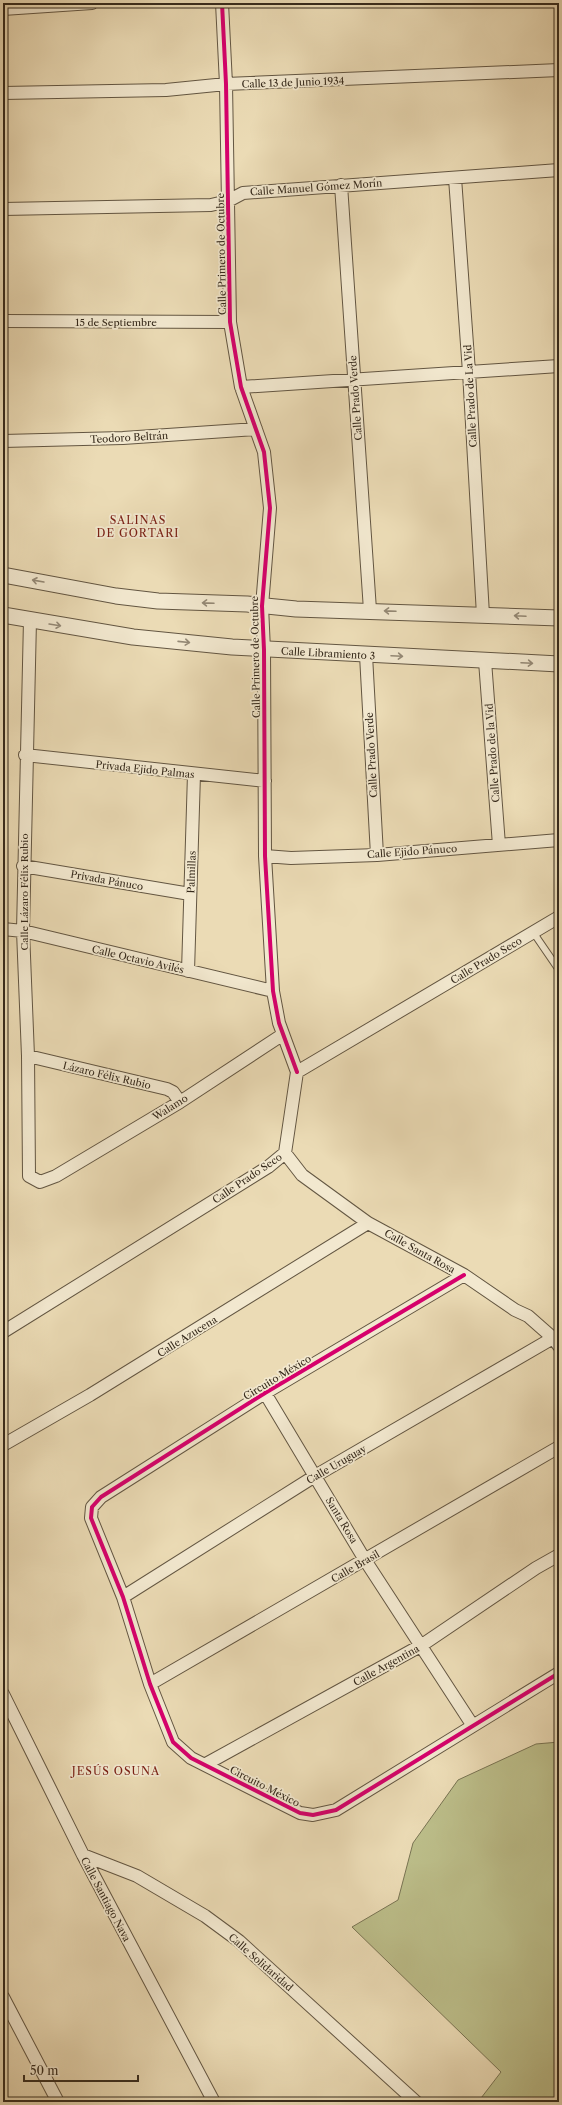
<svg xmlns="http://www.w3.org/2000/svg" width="562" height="2105" font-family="'Libre Caslon Text',serif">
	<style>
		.green { fill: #bcbe8a; stroke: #797453 }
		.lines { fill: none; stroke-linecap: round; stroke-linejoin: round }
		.service-casing { stroke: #635642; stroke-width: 8 }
		.minor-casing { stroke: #635642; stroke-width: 14 }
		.tertiary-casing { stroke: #635642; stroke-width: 17 }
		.service { stroke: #f2e8cf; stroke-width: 6 }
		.minor { stroke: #f2e8cf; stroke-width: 12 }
		.tertiary { stroke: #f2e8cf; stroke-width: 15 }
		.cycleway-casing { stroke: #f2e8cf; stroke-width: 6 }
		.cycleway { stroke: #d6006c; stroke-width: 4 }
		.oneway { stroke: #948976 }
		.labels { text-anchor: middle; stroke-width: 3.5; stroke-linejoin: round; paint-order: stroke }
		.street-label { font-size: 10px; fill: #362a1c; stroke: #f2e8cf }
		.neighbourhood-label { font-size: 11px; letter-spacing: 1px; fill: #7a1f14; stroke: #f2e8cf }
	</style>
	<rect width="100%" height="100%" fill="#ebdbb5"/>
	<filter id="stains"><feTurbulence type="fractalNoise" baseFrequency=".005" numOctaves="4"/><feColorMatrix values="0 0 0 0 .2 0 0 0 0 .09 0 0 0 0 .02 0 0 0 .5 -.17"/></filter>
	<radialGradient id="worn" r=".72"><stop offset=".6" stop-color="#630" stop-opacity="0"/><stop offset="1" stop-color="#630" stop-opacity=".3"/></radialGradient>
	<path class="green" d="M559,1742v360h-81l23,-30 -149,-145 46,-27 15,-57 45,-63 78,-36z"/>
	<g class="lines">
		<g class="service-casing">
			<path id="service" d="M533,932l26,38"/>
		</g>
		<g class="minor-casing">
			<path id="minor" d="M222,3l4,81 4,238 11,65 23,65 6,56 -8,98 2,44 1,206 8,135 6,32 18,49
				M3,9l89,-6
				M3,93l163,-3 60,-6 333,-14
				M455,178l14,194 14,243
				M341,185l29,425
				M3,209l208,-4 17,-4 15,-8 316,-23
				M3,321l227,1
				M241,387l318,-21
				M3,441l120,-3 133,-9
				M30,620l-7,311 5,125 1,120 11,6 16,-6 124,-74 102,-67
				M366,655l11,200
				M485,661l14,184
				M25,755l240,26
				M265,856l26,2 86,-3 182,-15
				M23,866l167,28
				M3,929l20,2 250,60
				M188,971l6,-197
				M28,1056l139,33 6,3 7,10
				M297,1072l262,-155
				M285,1153l17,22 66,48 96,52 51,35 13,6 25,22 6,8
				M464,1275l-199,118 -164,104 -9,10 -1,11 32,79 27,87 23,58 18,16 109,55 13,2 23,-5 223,-137
				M3,1332l265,-165 17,-14 12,-81
				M265,1393l100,167 108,166
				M3,1445l87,-50 278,-172
				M123,1597l192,-121 238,-138
				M150,1684l409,-237
				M3,1694l80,161 131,247
				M206,1764l216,-119 114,-77 23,-13
				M83,1855l54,21 68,40 34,25 177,161
				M3,1997l55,105"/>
		</g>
		<g class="tertiary-casing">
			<path id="tertiary" d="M3,575l113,21 42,5 89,3 49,5 263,9
				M3,615l130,22 99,10 327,17"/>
		</g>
		<use href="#service" class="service"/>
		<use href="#minor" class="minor"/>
		<use href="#tertiary" class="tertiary"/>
		<g class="cycleway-casing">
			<path id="cycleway" d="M222,3l4,81 4,238 11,65 23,65 6,56 -8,98 2,44 1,206 8,135 6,32 18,49
				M464,1275l-199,118 -164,104 -9,10 -1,11 32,79 27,87 23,58 18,16 109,55 13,2 23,-5 223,-137"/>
		</g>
		<use href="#cycleway" class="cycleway"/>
	</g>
	<defs><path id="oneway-shaft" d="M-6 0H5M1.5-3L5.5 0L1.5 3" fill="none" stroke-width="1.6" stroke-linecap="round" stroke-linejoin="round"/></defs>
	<g class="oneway">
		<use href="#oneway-shaft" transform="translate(38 581) rotate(-170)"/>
		<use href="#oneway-shaft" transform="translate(208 603) rotate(-178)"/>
		<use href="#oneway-shaft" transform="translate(390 611) rotate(-178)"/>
		<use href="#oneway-shaft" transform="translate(520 616) rotate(-177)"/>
		<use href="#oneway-shaft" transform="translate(55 625) rotate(9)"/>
		<use href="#oneway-shaft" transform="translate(184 642) rotate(6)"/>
		<use href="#oneway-shaft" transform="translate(397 656) rotate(3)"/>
		<use href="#oneway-shaft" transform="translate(527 663) rotate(3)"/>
	</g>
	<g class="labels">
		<g class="street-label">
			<text transform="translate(293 82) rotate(-2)" y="4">Calle 13 de Junio 1934</text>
			<text transform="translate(316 187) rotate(-4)" y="4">Calle Manuel Gómez Morín</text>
			<text transform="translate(221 254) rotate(-91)" y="4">Calle Primero de Octubre</text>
			<text x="116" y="326">15 de Septiembre</text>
			<text transform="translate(470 396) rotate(-93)" y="4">Calle Prado de La Vid</text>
			<text transform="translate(355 398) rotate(-94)" y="4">Calle Prado Verde</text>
			<text transform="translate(129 437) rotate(-3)" y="4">Teodoro Beltrán</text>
			<text transform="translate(328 653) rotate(3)" y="4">Calle Libramiento 3</text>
			<text transform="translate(255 657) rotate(-91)" y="4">Calle Primero de Octubre</text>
			<text transform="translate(492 753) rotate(-94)" y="4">Calle Prado de la Vid</text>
			<text transform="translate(371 755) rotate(-93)" y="4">Calle Prado Verde</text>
			<text transform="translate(145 769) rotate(6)" y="4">Privada Ejido Palmas</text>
			<text transform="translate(412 851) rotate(-4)" y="4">Calle Ejido Pánuco</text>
			<text transform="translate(191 872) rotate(-88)" y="4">Palmillas</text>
			<text transform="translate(107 880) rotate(10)" y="4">Privada Pánuco</text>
			<text transform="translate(24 892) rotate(-90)" y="4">Calle Lázaro Félix Rubio</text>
			<text transform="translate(138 959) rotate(13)" y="4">Calle Octavio Avilés</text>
			<text transform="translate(486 960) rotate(-31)" y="4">Calle Prado Seco</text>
			<text transform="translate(107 1075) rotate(13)" y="4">Lázaro Félix Rubio</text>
			<text transform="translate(170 1107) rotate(-32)" y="4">Walamo</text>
			<text transform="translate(247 1178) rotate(-34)" y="4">Calle Prado Seco</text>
			<text transform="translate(420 1251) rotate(29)" y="4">Calle Santa Rosa</text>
			<text transform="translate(187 1336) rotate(-32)" y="4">Calle Azucena</text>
			<text transform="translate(277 1377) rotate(-31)" y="4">Circuito México</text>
			<text transform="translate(336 1464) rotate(-30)" y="4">Calle Uruguay</text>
			<text transform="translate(342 1520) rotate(59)" y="4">Santa Rosa</text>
			<text transform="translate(355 1566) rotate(-30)" y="4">Calle Brasil</text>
			<text transform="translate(386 1665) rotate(-29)" y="4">Calle Argentina</text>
			<text transform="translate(265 1786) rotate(27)" y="4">Circuito México</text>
			<text transform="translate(106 1899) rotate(62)" y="4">Calle Santiago Nava</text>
			<text transform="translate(261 1962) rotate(41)" y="4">Calle Solidaridad</text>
		</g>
		<g class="neighbourhood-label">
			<text x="138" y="524">SALINAS<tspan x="138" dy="13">DE GORTARI</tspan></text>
			<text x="116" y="1775">JESÚS OSUNA</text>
		</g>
	</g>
	<rect width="562" height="2105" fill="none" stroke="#ebdbb5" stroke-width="16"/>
	<rect x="4" y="4" width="554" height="2097" fill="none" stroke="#362a1c" stroke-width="2"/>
	<rect x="8" y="8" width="546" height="2089" fill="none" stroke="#362a1c"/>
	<path d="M24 2075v6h114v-6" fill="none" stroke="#362a1c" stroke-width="2"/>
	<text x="30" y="2075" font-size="12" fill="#362a1c" stroke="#f2e8cf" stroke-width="3" paint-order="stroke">50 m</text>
	<rect width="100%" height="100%" filter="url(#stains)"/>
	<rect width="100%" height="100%" fill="url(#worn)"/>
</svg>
